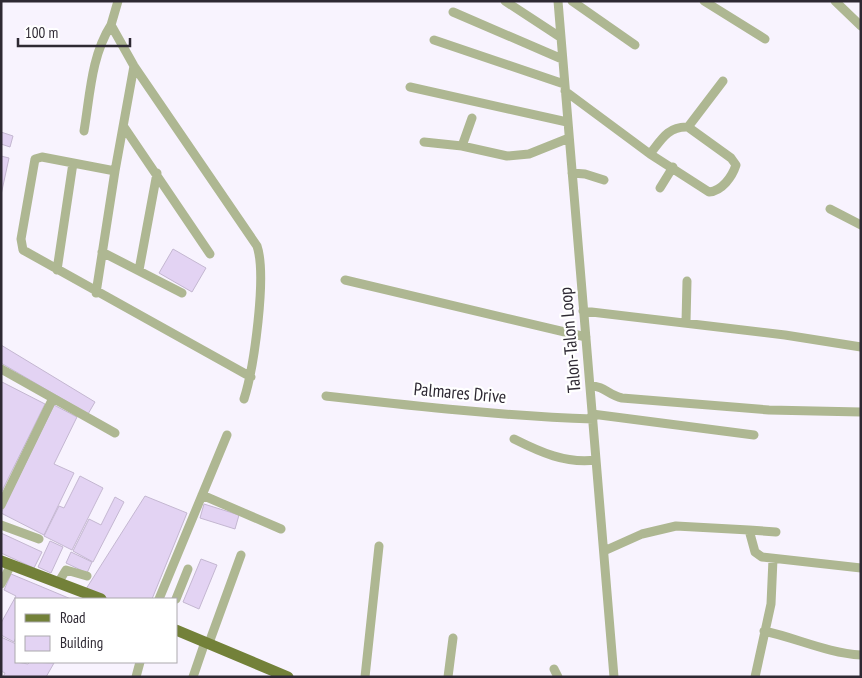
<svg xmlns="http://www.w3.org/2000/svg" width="862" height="678" font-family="'PT Sans Narrow',sans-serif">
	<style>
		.building { fill: #e3d3f3; stroke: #c4b7d1 }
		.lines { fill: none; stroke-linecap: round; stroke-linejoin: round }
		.minor { stroke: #aeb792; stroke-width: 9 }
		.major { stroke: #738139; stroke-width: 11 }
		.labels { text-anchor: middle; stroke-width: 4.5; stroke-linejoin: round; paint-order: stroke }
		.street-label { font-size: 18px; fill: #2e2933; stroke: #fff }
	</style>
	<rect width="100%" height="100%" fill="#f8f3fe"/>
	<path class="building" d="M1,132l12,4 -3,11 -9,-3z
		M1,156l8,2 -8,37z
		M173,249l33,19 -14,24 -33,-19z
		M1,345l94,57 -7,12 -87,-51z
		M2,382l43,22 -44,89v-110z
		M54,405l23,12 -23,47 20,9 -30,62 -43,-22z
		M80,476l23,12 -31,62 -28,-14 15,-30 5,2z
		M145,496l42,17 -35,86h-43l-23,-10z
		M115,497l9,5 -31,60 -20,-11 16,-32 12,6z
		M204,504l35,11 -4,14 -35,-11z
		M1,533l41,19 -8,16 -33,-15z
		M50,541l13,6 -12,26 -13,-6z
		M71,552l21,10 -5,11 -21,-10z
		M201,559l16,6 -18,44 -16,-7z
		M11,574l60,25h-55v38l-2,5 -13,-7v-12l15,-27 -12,-6z
		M1,637l15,7v18l12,2 2,-2 24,1 -8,14h-43l2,-4 -4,-2z"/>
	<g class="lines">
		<path class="minor" d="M505,1l55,36
			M558,1l56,676
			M572,1l63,44
			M704,1l61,38
			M835,1l26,25
			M453,12l109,47
			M111,25l7,-24
			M434,40l130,44
			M410,87l157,35
			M565,91l85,63c11,-14 18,-28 38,-27l43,31 5,7c-4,12 -14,26 -27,27l-59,-38
			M124,127l86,127
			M688,127l35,-46
			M84,131c6,-35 7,-75 27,-106l23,41 123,180c10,29 -3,122 -13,153
			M424,142l38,4 45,10 22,-2 40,-16
			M462,146l10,-28
			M115,171l-73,-14 -7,2 -14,80 2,11 228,127
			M572,173l13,1 19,6
			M660,188l13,-21
			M830,209l31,16
			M102,252l80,41
			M57,270l16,-107
			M139,270l18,-97
			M345,280l241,57
			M96,293l19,-122 19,-105
			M583,311l202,24 76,12
			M686,322l1,-41
			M1,369l114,64
			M590,386c15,0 18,9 32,12l147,12 92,2
			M326,396c89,10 177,20 267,23
			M592,414l162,21
			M514,439c26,13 52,25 82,21
			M202,495l79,34
			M1,505l52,-107
			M1,525l38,14
			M749,530l27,2
			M604,551l38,-17 34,-8 73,4 6,22 7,5 99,11
			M58,583l8,-13 21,6
			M1,584l10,-19
			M159,599l68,-164
			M176,599l12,-30
			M764,631c33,7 63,22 97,24
			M209,643l32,-88
			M554,669l4,8
			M136,677l4,-15
			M193,677l12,-35
			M365,677l14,-131
			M448,677l5,-39
			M755,677l16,-73 2,-45"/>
		<path class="major" d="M1,561l100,38
			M176,630l112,47"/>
	</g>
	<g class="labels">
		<g class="street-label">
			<text transform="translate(570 340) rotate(-95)" y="6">Talon-Talon Loop</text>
			<text transform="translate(460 393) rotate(5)" y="6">Palmares Drive</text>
		</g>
	</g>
	<rect width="862" height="678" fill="none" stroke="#2e2933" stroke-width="5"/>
	<rect x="15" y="598" width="162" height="65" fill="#ffffff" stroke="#aba9ad"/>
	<rect x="25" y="614" width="25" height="8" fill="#738139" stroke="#aba9ad"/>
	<text x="60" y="623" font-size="15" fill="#2e2933">Road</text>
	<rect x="25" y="636" width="25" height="15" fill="#e3d3f3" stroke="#aba9ad"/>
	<text x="60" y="648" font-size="15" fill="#2e2933">Building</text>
	<path d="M18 38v8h112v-8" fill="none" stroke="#2e2933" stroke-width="2.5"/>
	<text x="25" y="38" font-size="15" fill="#2e2933" stroke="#ffffff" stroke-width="4" paint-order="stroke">100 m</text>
</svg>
